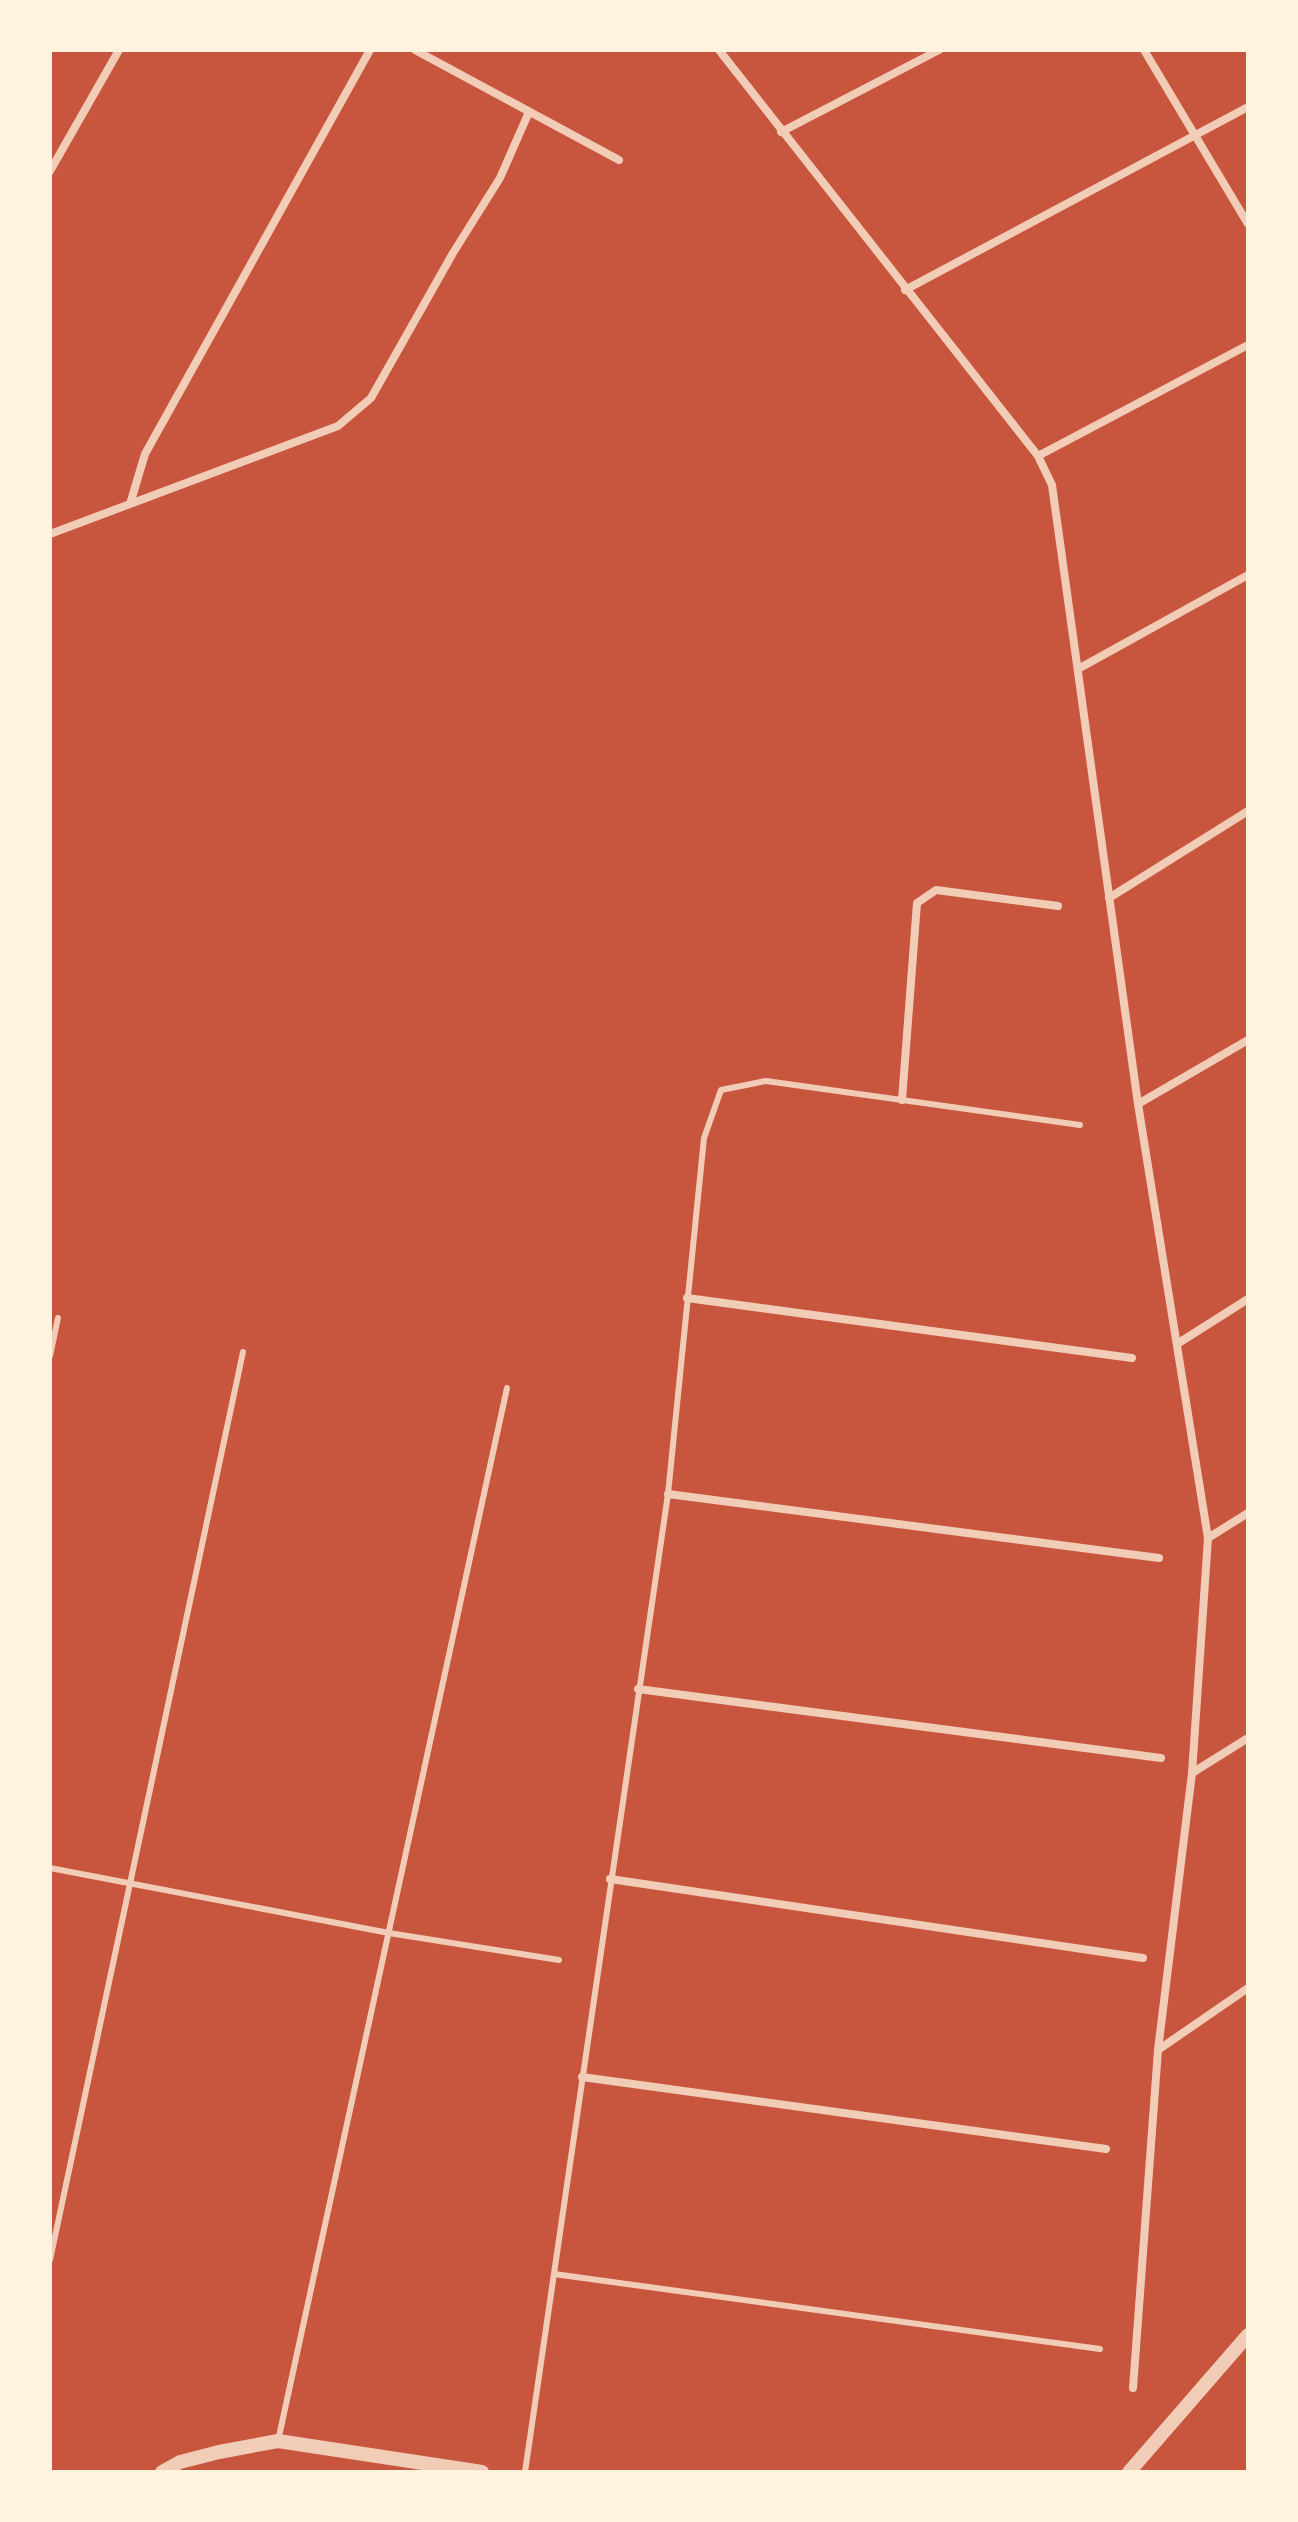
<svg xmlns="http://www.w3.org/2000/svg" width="1298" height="2522" font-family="'Source Serif 4',serif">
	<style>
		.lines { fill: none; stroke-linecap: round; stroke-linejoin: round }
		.service { stroke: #f1ccb7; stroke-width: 6 }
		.minor { stroke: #f1ccb7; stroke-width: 8 }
		.tertiary { stroke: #f1ccb7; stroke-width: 14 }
	</style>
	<rect width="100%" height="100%" fill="#c8553d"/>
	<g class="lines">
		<path class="service" d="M50,1356l8,-38
			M50,1868l339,65 170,27
			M50,2260l193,-908
			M554,2274l546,75
			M278,2441l229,-1053
			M525,2472l143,-978 36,-356 17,-48 45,-9 314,44"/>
		<path class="minor" d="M415,50l204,110
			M719,50l319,406 14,29 86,619 70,434 -16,235 -34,277 -25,338
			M1144,50l104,174
			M781,132l158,-82
			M50,171l69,-121
			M905,290l343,-183
			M1038,456l210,-111
			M130,504l15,-50 225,-404
			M50,534l288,-108 33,-28 82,-145 47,-75 29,-66
			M1078,669l170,-94
			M1109,898l139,-87
			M902,1100l15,-197 19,-13 122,16
			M1138,1104l110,-64
			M687,1298l445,60
			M1177,1344l71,-45
			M668,1494l491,64
			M1208,1538l40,-25
			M638,1689l523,69
			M1192,1773l56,-35
			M610,1879l533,79
			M1158,2050l90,-62
			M582,2077l524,72"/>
		<path class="tertiary" d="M162,2472l18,-10 39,-10 59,-11 204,31
			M1129,2472l119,-137"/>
	</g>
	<rect width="1298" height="2522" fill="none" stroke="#fff3e0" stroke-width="104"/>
</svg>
